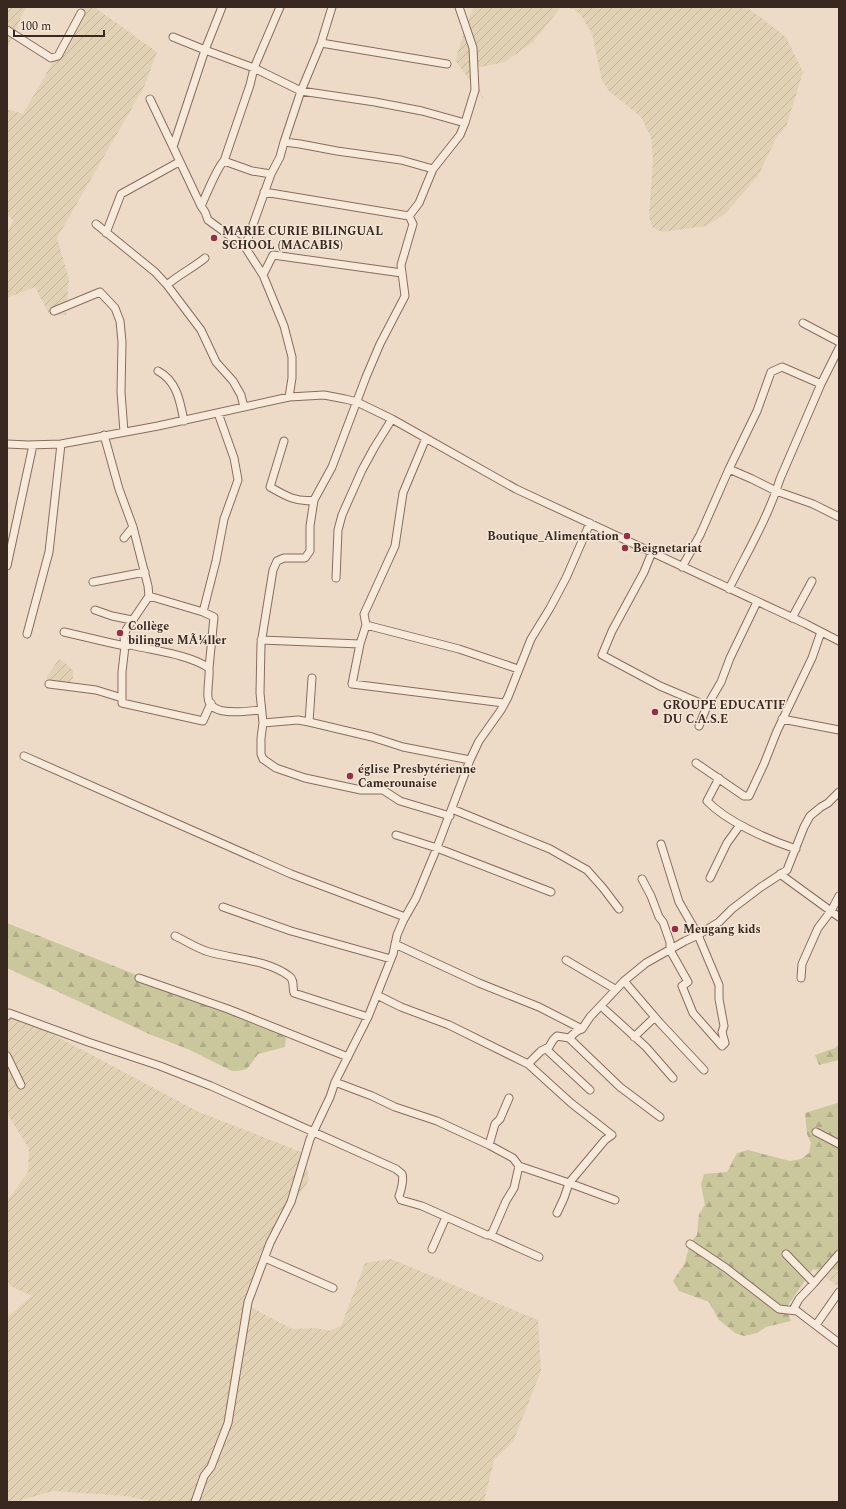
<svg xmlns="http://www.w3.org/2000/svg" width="846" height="1509" font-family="Spectral,serif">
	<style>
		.farmland { fill: url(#farmland-furrows) }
		.forest { fill: url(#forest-firs) }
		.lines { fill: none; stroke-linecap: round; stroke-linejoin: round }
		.minor-casing { stroke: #886c5e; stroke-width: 9 }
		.minor { stroke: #f8eadb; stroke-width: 7 }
		.poi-dot { fill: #953044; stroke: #f4e6d7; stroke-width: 1.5 }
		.labels { text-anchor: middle; stroke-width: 3; stroke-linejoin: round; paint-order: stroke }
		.poi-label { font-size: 12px; font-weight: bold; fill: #392820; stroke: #f4e6d7; text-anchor: start }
	</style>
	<defs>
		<pattern id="farmland-furrows" width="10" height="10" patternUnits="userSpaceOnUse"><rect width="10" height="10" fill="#e2d2b5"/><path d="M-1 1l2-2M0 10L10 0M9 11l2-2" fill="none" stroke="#c3b49b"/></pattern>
		<pattern id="forest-firs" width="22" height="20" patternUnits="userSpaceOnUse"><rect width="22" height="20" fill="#cbc79c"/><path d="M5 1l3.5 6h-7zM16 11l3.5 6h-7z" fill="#afab86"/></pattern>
	</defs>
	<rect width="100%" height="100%" fill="#eddbc8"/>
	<path class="farmland" d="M7,7h19l-19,42z
		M85,7h9l63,45 -13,35 -87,151 12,41 -3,36 -17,-1 -14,-27 -28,11v-64l6,-14 -6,-6v-105l16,5z
		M473,7h88l-28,35 -28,20 -34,7 13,31 -29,-40z
		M565,7h182l39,30 17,35 -17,55 -10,11 -18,38 -33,38 -19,12 -44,6 -10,-5 -3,-10 4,-57 -2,-23 -10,-20 -32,-26 -7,-10 -10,-47 -11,-19 -8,-6z
		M59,659l11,8 3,4v7l-6,8 -14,-3 -7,-5z
		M7,1010l192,102 105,41 5,27 -48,73 -16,51 47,25 24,-1 13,3 12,-5 24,-63 26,-4 147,61 3,51 -28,71 -19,18 -10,42h-332l-2,-1 -24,-5 -73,-5 -39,11h-7v-185l25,-21 -22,-10 -3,-7v-78l21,-29 1,-23 -22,-36z
		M813,1269l26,1v17z"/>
	<path class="forest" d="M7,923l279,112 -1,12 -27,7 -11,15 -9,2h-6l-42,-21 -41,-16 -142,-66z
		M839,1044v16l-20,5 -4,-10 20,-7z
		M839,1101v169l-26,-1 -27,39 5,13 -25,6 -9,6 -13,3 -9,-3 -16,-13 -10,-18 -30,-11 -6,-10 12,-18 5,-20 7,-8 2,-21 6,-9 -4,-21 3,-10 23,-2 10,-19 11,-3 42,11 11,-2 8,-6 2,-10 -4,-9 -2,-21 32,-10z"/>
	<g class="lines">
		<g class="minor-casing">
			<path id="minor" d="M222,7l-17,43 49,18 -4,17 -26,76c-7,6 -18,35 -23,45l4,6 3,8 37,27 18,28 21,51 8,31v21l-3,19
				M280,7l-26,61 47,23 20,-48 11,-36
				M459,7l14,41 2,42 -10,33
				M7,30l44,28 7,-2 23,-43
				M173,37l32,13 -32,97 28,59
				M321,43l126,21
				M150,99l23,48
				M284,142l16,2 37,7 64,9 32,9
				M224,161l28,10 19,3
				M264,192l145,24 4,8 -12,41 4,31 -25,48 -14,33 -34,90 -18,33 -4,26v25l-5,7h-21l-7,3 -4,9 -12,74 -1,49 3,30 -2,15v16l2,5 13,9 29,10 56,12h22l17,11 50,15
				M96,224l59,48 12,13 34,45 15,32 17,19 8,14 3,12
				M106,233l15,-39 58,-32
				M245,247l26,-73 9,-17 4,-15 17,-51 74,11 47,9 43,12 -5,12 -27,34 -14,34 -10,13
				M263,275l10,-20 129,18
				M167,285c11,-10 26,-17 38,-27
				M54,311l46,-19 15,16 5,13 2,21 -1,50 3,40
				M803,323l36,19
				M158,371c19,10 22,30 26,50
				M821,384l-39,-17 -11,5 -14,39 -28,58 23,10 24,12 37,13 26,13
				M104,435l15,54 14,38 15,59 1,10 -23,34 -2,7 1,9 6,-1c24,6 57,9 78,23 1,9 -2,19 -1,29 1,21 39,14 53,13
				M426,438l-23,55 -8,53 -31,68 2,11 93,24 59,20
				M284,441l-14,46c14,8 27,16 44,13
				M7,444l21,1 33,-1 97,-18 131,-29 35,-2 21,4 12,3 35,17 124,70 290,135 33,17
				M124,538l9,-11
				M652,552l-8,20 -32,59 -10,24 58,31 47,20
				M7,566l26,-121
				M682,567l18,-32 29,-66
				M336,578l2,-48 4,-15 20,-45 12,-22 18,-29
				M93,582l52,-10
				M729,589c18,-37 39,-71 51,-110l41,-95 18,-36
				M149,596l54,16 11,5 -5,51
				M95,610l17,6 20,4
				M203,612l13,-51 8,-42 14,-39 -4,-22 -16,-45
				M792,618l20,-37
				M64,632l47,11 14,3 -3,26v31l81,18 8,-18
				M27,634l22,-82 12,-108
				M261,640l99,4 6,-19
				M360,644l-8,40 152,19
				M49,684l47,6 26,8
				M782,719l57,11
				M309,722l63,15 31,10 67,13
				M263,723l35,-3 11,2 3,-44
				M699,726l8,-20 14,-24 9,-24 27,-56
				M24,756l267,118 114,43
				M696,763l48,33h5l15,-32 13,-33 35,-73 9,-26
				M719,778l-12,23c20,21 62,39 89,48
				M452,809l98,40 37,21 16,18 16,21
				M396,835l41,13 114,44
				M780,874l59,43
				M710,878l17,-35 13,-18
				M642,879l9,17 8,21 4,5 7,20v8l18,32 -6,4 11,27 29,33 3,-3 -3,-11 2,-6 -5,-27v-14l-21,-50 -19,-33 -18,-58
				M223,907l68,24 100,28
				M175,936c11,5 23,13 34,16 25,7 59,8 80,24 6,4 3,11 5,17l74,24
				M395,944l84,39 60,24 43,22
				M566,960l49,29
				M139,978l89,31 120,48
				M801,978l1,-14 16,-36 13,-17 8,-15
				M624,981l36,42 44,47
				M377,995l24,12 48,18 79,39 43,39 41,32 -7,5 -36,43 46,17
				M601,1006l45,41 27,31
				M7,1016l2,-3 79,29 72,24 51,20 185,83c1,1 5,4 6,5 2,5 -1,17 -3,22l2,4 21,6 65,29h3l3,-4 13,-30 8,-13 5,-22
				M634,1037l21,-20
				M569,1038l51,49 40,30
				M546,1049l44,41
				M7,1056l14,29
				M528,1064l13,-13 8,-4 4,-7 4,-4 12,2 8,-7 5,-2 8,-12 34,-36 22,-18 39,-22 13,-6 21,-13 13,-13 29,-22 26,-17 17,-43 6,-11 11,-9 7,-4 11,-11
				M335,1082l37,14 23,11 42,14 52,24 24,13 6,8 50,17 -5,15 -7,15
				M816,1132l23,12
				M489,1145l6,-21 5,-5 9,-21
				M490,1235l49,22
				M690,1244l36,24 53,41 18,2 42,32
				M432,1249l14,-32
				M786,1254l28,29 -15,16 -6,11
				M265,1258l68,30
				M814,1283l25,-29
				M816,1325l23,-33
				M195,1502l9,-26 7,-9 17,-44 20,-121 22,-59 21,-41 19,-63 20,-42 5,-15 33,-65 25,-63 4,-19 6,-14 13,-23 20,-48 34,-90 9,-19 22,-31 7,-13 23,-58 19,-31 16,-30 24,-55"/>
		</g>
		<use href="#minor" class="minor"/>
	</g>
	<g class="poi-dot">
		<circle cx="214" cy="238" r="4"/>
		<circle cx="627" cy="536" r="4"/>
		<circle cx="625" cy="548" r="4"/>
		<circle cx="120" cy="633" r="4"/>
		<circle cx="655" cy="712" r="4"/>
		<circle cx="350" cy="776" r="4"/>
		<circle cx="675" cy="929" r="4"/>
	</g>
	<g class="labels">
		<g class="poi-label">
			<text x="222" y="235">MARIE CURIE BILINGUAL<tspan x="222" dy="14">SCHOOL (MACABIS)</tspan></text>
			<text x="619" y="540" text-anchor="end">Boutique_Alimentation</text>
			<text x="633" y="552">Beignetariat</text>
			<text x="128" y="630">Collège<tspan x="128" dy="14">bilingue MÃ¼ller</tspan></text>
			<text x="663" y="709">GROUPE EDUCATIF<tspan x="663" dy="14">DU C.A.S.E</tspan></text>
			<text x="358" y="773">église Presbytérienne<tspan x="358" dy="14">Camerounaise</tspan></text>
			<text x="683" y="933">Meugang kids</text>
		</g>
	</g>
	<rect width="846" height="1509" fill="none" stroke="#392820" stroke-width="16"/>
	<path d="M14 30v6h90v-6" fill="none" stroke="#392820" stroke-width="2"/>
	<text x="20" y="30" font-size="12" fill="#392820" stroke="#f4e6d7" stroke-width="3" paint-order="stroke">100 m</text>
</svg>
